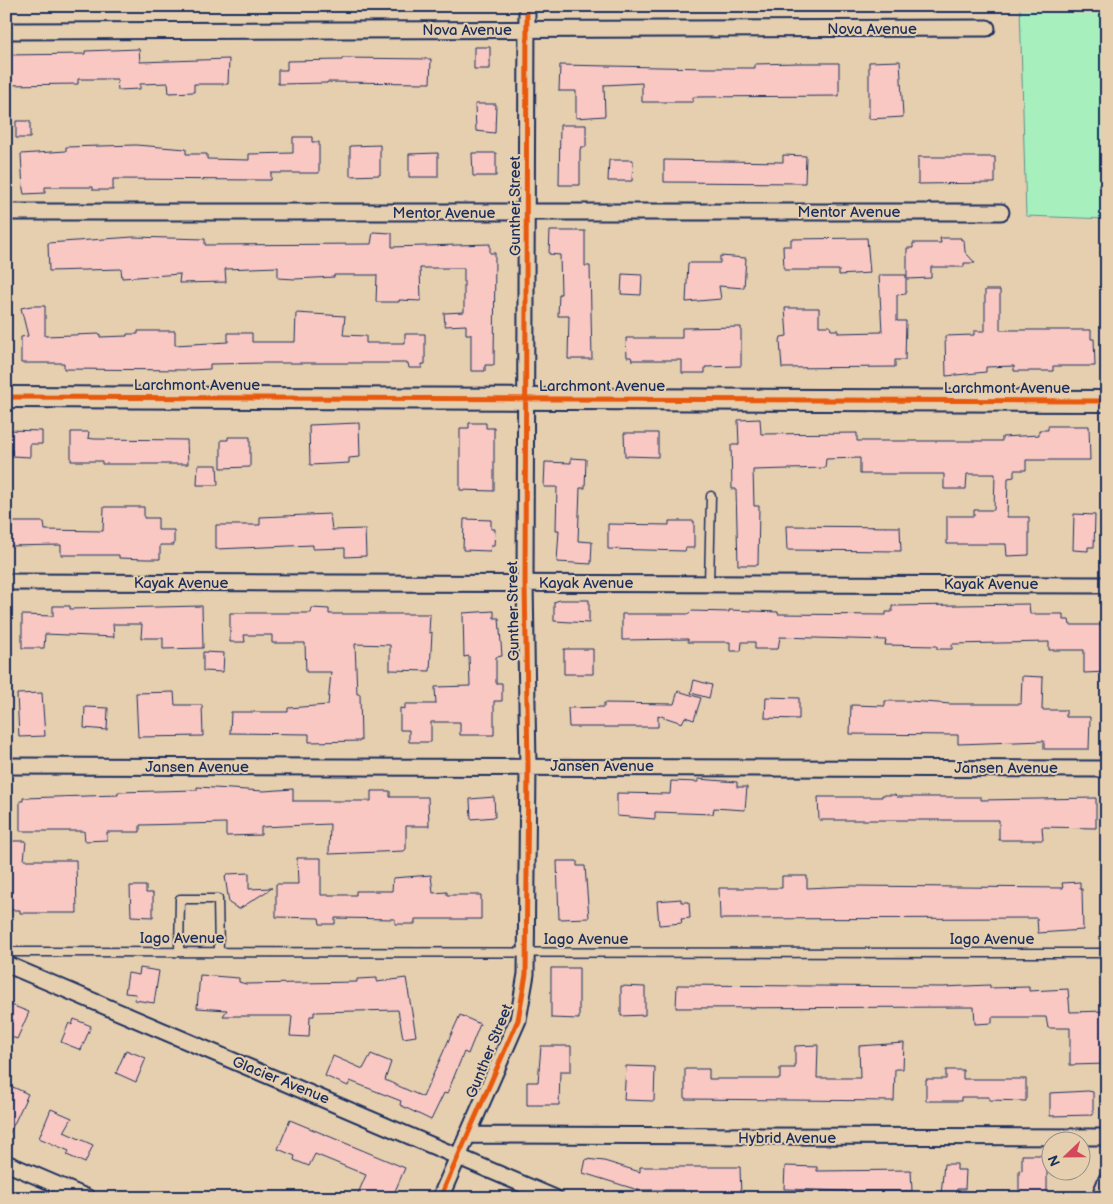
<svg xmlns="http://www.w3.org/2000/svg" width="1113" height="1204" font-family="'Balsamiq Sans',sans-serif">
	<style>
		.green { fill: #a7f0be; stroke: #61908e }
		.building { fill: #f9c8c3; stroke: #1b2f5e }
		.lines { fill: none; stroke-linecap: round; stroke-linejoin: round }
		.service-casing { stroke: #1b2f5e; stroke-width: 11 }
		.minor-casing { stroke: #1b2f5e; stroke-width: 19 }
		.tertiary-casing { stroke: #1b2f5e; stroke-width: 24 }
		.service { stroke: #e6cfaf; stroke-width: 8 }
		.minor { stroke: #e6cfaf; stroke-width: 15 }
		.tertiary { stroke: #e6cfaf; stroke-width: 20 }
		.cycleway-casing { stroke: #e6cfaf; stroke-width: 8 }
		.cycleway { stroke: #e8590c; stroke-width: 5 }
		.labels { text-anchor: middle; stroke-width: 4; stroke-linejoin: round; paint-order: stroke }
		.street-label { font-size: 15px; fill: #1b2f5e; stroke: #e6cfaf }
	</style>
	<rect width="100%" height="100%" fill="#e6cfaf"/>
	<filter id="ink" filterUnits="userSpaceOnUse"><feTurbulence type="fractalNoise" baseFrequency=".02" numOctaves="2"/><feDisplacementMap in="SourceGraphic" scale="10" xChannelSelector="R" yChannelSelector="G"/><feConvolveMatrix kernelMatrix="1 2 1 2 8 2 1 2 1" color-interpolation-filters="sRGB"/></filter>
	<g filter="url(#ink)">
		<path class="green" d="M1020,6h87v213l-81,-3z"/>
		<path class="building" d="M474,47h16v22h-16z
			M139,49l1,13 89,-3 -1,25h-34v8l-25,1 -1,-10 -28,1v5l-22,1 -1,-11h-39v5l-72,1v-30l79,-1v-3z
			M342,58l89,1 -1,24 -103,-1v1l-49,1v-14h9v-9l55,-1z
			M900,61l3,56 -34,2v-57z
			M799,63h40v33l-146,1v5h-51v-19l-38,2 1,31 -29,2v-27h-17l1,-26 148,3h47v-4z
			M475,104h21l-1,29 -19,-2z
			M16,121h14v17h-14z
			M560,125h26v22h-5l-1,3v35h-21z
			M293,137h19v5h7v31h-48v7h-11l-147,-1v11h-20v-3h-48v6l-21,1 -1,-5 -2,-35 45,-3v-4l70,-2 50,4v5h21v5l42,1v-6l44,-1z
			M380,145v30l-30,1v-30z
			M438,153v24h-29v-23z
			M472,153h24v23h-23z
			M783,155l23,1 -1,27 -141,-1v-22l119,2z
			M918,157h77v26l-77,1z
			M609,160h24l-1,21h-24z
			M550,231h35v35h5l2,93h-24l1,-43h-11l1,-22h2l-1,-39 -11,-1z
			M373,232l19,1v14l98,-3v9h5l-1,112h-9v6h-14v-37h-5v-9l-21,1 -1,-13 20,-1v-44h-44l1,33 -22,-1v2h-23l1,-27h-43v2l-39,2 -17,-1v-11l-53,2 1,13 -47,1 1,-9 -58,4 -1,-9 -72,2 -1,-28 85,-6 72,2v6l166,-1z
			M867,238l3,35 -31,2v-5h-55l-1,-24h8v-7z
			M940,238h21v2h3l1,12 10,11h-11v4h-33v11l-24,1v-31h6v-5h28z
			M720,256l26,2 -2,30 -25,-2 2,13 -35,3 2,-39h32z
			M622,274l20,1 -1,20 -20,-1z
			M879,275h27v19l-9,1v26h9l-1,39h-10v7l-113,1 -2,-27 1,-4 6,-1 -2,-28h34v18h11l1,4h7v3l44,-1z
			M985,290h15v40h91v9h3l1,27h-42v5h-39v-5l-28,1v5l-40,4 -1,-40 29,-1v-4h11z
			M31,306h14v30l55,-2v3l27,-1v-2h11v-3h37v14l53,-3v-9h24v9h43l1,-29 49,3 -2,19 23,1v7h39v-9h20v30h-3v4h-13l-1,-5h-142l-56,1v5l-20,1 -126,-1v-6h-43v-26l7,-1 -7,-28z
			M741,327v39l-36,1v6h-23v-13h-50l-1,-3h-4l-1,-19h56v-10z
			M760,419l1,15 96,-1v8h145v-4l37,-2v-5h9v-4h41l1,34h-64v10h-12v7l-6,1 -1,39h22v38l-22,1 -1,-12h-59v-28h27v-6h20l1,-36h-28l-1,15h-22v-15h-84v-16l-34,1 -1,9 -72,2 1,36h5l-1,59h-20l-2,-76h-4l-1,-44h8l-1,-25z
			M359,423l1,34 -11,1v5l-39,2 -1,-40z
			M469,423h17v5h8v63l-34,-1v-62h9z
			M8,430l34,1v13h-12v13l-18,-1v-6h-5z
			M71,432h18l-1,6 6,1 93,1 1,24h-86v-3h-31z
			M624,433h34v24l-33,-1z
			M228,437h22v30l-29,1v-28h7z
			M571,458l15,1 -1,29h-5l-2,53 14,1 -1,22 -34,-2 2,-32h-3l1,-43h-13l1,-25 26,1z
			M198,465h19l1,20h-21z
			M104,507h40v11h14v12h16v15h-14v14h-14l-27,-1v-3h-58v-10l-55,1v-24h38l1,8 58,1z
			M330,514l2,16 33,-1 1,27 -21,1v-9l-32,1v-4l-97,4v-24h44v-8z
			M1074,514l21,1 -1,32h-6v4l-15,-1z
			M464,519l27,1v9h4l-1,17h-3l-1,5 -27,-1z
			M669,521h25v27h-8l-1,3 -77,-2v-25l61,1z
			M786,526l114,1 1,24 -114,-1z
			M560,600h29v23l-35,-2v-19z
			M1029,604l1,10h33v6h6l1,5h37v47l-23,1v-23h-35v-8l-97,2v5h-15v-3l-52,-1 1,-5 -106,-3 -2,12h-23v-7h-13l-1,9h-11v-9h-42v-3l-66,1v-26h66l3,-3 38,1v-2l49,2v2l108,1v-3h6v-6z
			M53,606h17v3l132,-3 1,42 -40,1v-11h-22l1,-14h-29l1,13 -69,-3 -1,14h-22v-33l31,1z
			M312,608l17,1v5h101l-1,19 3,-1 -2,39 -40,-1v-25l-35,-1 2,50h3l1,47 -52,1v-8l-79,-1 1,-21h57v-4l40,-3 3,-33h-25l-1,-29h-33v-8h-28l1,7h-15v-29h81z
			M494,611v7h5l3,38 -6,1v26h6v18h-8v34h-34v-13h-29v20h-22v-12h-9v-22l5,1v-5h31l-1,-17 35,-1 -1,-30 -5,1 -1,-44z
			M564,649h29v25h-29z
			M203,652l21,1 -1,19 -20,-1z
			M1022,676l21,1 -1,33h24v7h24l-1,32h-45v-8l-86,3v-9l-108,-1 1,-29 34,1v-5h25l41,3h70z
			M694,680l18,5 -3,13 -18,-5z
			M678,691l23,7 -7,22 -9,-3 -3,6 -24,-8v12h-89l-1,-19 36,-1v-4l70,1z
			M174,692l1,13h27l1,31 -65,1 -2,-44z
			M42,693l3,43 -26,1 -2,-43z
			M766,697l33,1v21l-34,-1z
			M85,707l23,1 -1,22 -23,-2z
			M698,779l39,3v5h10l-2,23 -31,-2 -1,6 -58,-2v7l-38,-3v-23l53,1 1,-13 27,1z
			M197,787l67,4 29,-2v12h78v-10h19v6h38l1,29h-23v23l-2,2 -75,3 1,-30 -69,3v8l-35,1v-13l-86,2v7h-33v8l-22,1 -1,-10h-64v-30h3v-3l95,-3v-3l79,-2z
			M882,795h13l2,2h84v3l115,-2v30l-54,-1 1,13h-44v-20h-180l-1,-23h64z
			M494,797l1,20 -24,2 -1,-20z
			M6,841h20l-2,19h52l1,53h-57v-3h-14z
			M297,858h24v37h35v-4h36l1,-13 38,-3 2,18 14,-1v3h34v24h-66v5h-20v-5l-60,-1v6h-15l-1,-6 -43,-1v-33h22z
			M557,861h20v5h8l4,52 -30,1z
			M249,873v16l23,-1 -33,21 -10,-6 -4,-27 2,-2z
			M782,876h25v12l45,-2 211,2 -1,-5 18,-1v7h2l1,41 -45,3 -1,-15 -317,1 -1,-31h63z
			M130,886h16v7h7v24l-22,-1z
			M681,899v3h8l1,16 -9,1 1,4 -23,2 -2,-24z
			M140,968l19,3 -5,32 -19,-3 1,-6 -11,-1 3,-20 11,2z
			M551,968h28v51l-28,-1z
			M200,975l39,3v4l7,2 111,-2v-3l20,-1v4l29,-4 10,58 -13,2 -5,-28 -84,2v4h-4l-1,21 -19,-1 2,-20h-69l4,-6 -30,-2z
			M677,985l265,2 48,-2v3l39,-1v4l39,-2 2,23 37,-1v53l-37,1v-37h-22l-2,-11h-54v6l-17,1 -1,-17 -298,1z
			M621,986l24,1v28l-24,1z
			M6,1003l23,9 -12,27 -11,-4z
			M460,1015l20,9 -12,30 -4,-2 -17,42 -3,-1 -13,27 -31,-15 1,-4 -51,-20 -2,5 -23,-10 8,-20 30,13 8,-15 20,8 -6,18 38,17z
			M74,1019l17,7 -10,24 -20,-8 8,-19 3,2z
			M904,1043l-1,26h-8l-1,32 -209,-2v-30h24v10h71v-11h15v-22l23,-1 -1,33h43l-1,-32z
			M541,1046h30v25h-11l-1,34h-32v-23h11z
			M126,1050l20,8 -10,24 -20,-9z
			M626,1066l29,1 -1,34 -30,-1z
			M946,1070h17v9h63v22l-37,-1v-3h-28v4h-35v-22h20z
			M13,1087l15,7 -22,47v-39z
			M1088,1091l5,1v23l-43,1v-23z
			M51,1109l21,9 -8,14 29,13 -8,18 -18,-8 2,-4 -30,-13z
			M290,1120l115,48 -13,30h-36l10,-23 -51,-21 -6,12 -15,-6 1,-4 -17,-7z
			M1022,1155h25v43h-28v-28l3,1z
			M586,1159l18,2 36,11v-5h100l1,31h-57v-8h-46l-55,-17z
			M944,1164h13v6h9l-1,19h-8l-1,7 -15,-1z
			M785,1166l32,1v4l94,-1 1,21h-48v7h-18l1,-7 -63,-2z"/>
		<g class="lines">
			<g class="service-casing">
				<path id="service" d="M709,584l2,-88
					M6,952l1101,1
					M179,952l1,-53h38l1,53"/>
			</g>
			<g class="minor-casing">
				<path id="minor" d="M6,31l981,-3
					M6,212h995
					M6,582l1101,3
					M6,766l1101,3
					M6,964l549,234
					M467,1135l640,2
					M6,1163l82,35
					M440,1198l78,-178 8,-46 2,-208 -3,-183 2,-577
					M1099,1198l8,-19"/>
			</g>
			<g class="tertiary-casing">
				<path id="tertiary" d="M6,397l1101,4"/>
			</g>
			<use href="#service" class="service"/>
			<use href="#minor" class="minor"/>
			<use href="#tertiary" class="tertiary"/>
			<g class="cycleway-casing">
				<path id="cycleway" d="M6,397l1101,4
					M440,1198l78,-178 8,-46 2,-208 -3,-183 2,-577"/>
			</g>
			<use href="#cycleway" class="cycleway"/>
		</g>
	</g>
	<g class="labels">
		<g class="street-label">
			<text x="872" y="34">Nova Avenue</text>
			<text x="467" y="35">Nova Avenue</text>
			<text transform="translate(515 206) rotate(-90)" y="5">Gunther Street</text>
			<text x="849" y="217">Mentor Avenue</text>
			<text x="444" y="218">Mentor Avenue</text>
			<text x="197" y="390">Larchmont Avenue</text>
			<text x="602" y="391">Larchmont Avenue</text>
			<text x="1007" y="393">Larchmont Avenue</text>
			<text x="181" y="588">Kayak Avenue</text>
			<text x="586" y="588">Kayak Avenue</text>
			<text x="991" y="589">Kayak Avenue</text>
			<text transform="translate(513 611) rotate(-91)" y="5">Gunther Street</text>
			<text x="602" y="771">Jansen Avenue</text>
			<text x="197" y="772">Jansen Avenue</text>
			<text x="1006" y="773">Jansen Avenue</text>
			<text x="182" y="943">Iago Avenue</text>
			<text x="586" y="944">Iago Avenue</text>
			<text x="992" y="944">Iago Avenue</text>
			<text transform="translate(489 1051) rotate(-68)" y="5">Gunther Street</text>
			<text transform="translate(281 1080) rotate(22)" y="5">Glacier Avenue</text>
			<text x="787" y="1143">Hybrid Avenue</text>
		</g>
	</g>
	<rect width="1113" height="1204" fill="none" stroke="#e6cfaf" stroke-width="25"/>
	<rect x="12" y="12" width="1088" height="1179" fill="none" stroke="#1b2f5e" stroke-width="2" filter="url(#ink)"/>
	<g transform="translate(1066 1156) rotate(248)"><circle r="24" fill="#e6cfaf" stroke="#958f8f"/>
	<path d="M0-4L9 19L0 12L-9 19Z" fill="#d1495b"/>
	<text y="-8" font-size="14" font-weight="bold" text-anchor="middle" fill="#1b2f5e">N</text>
	</g>
</svg>
